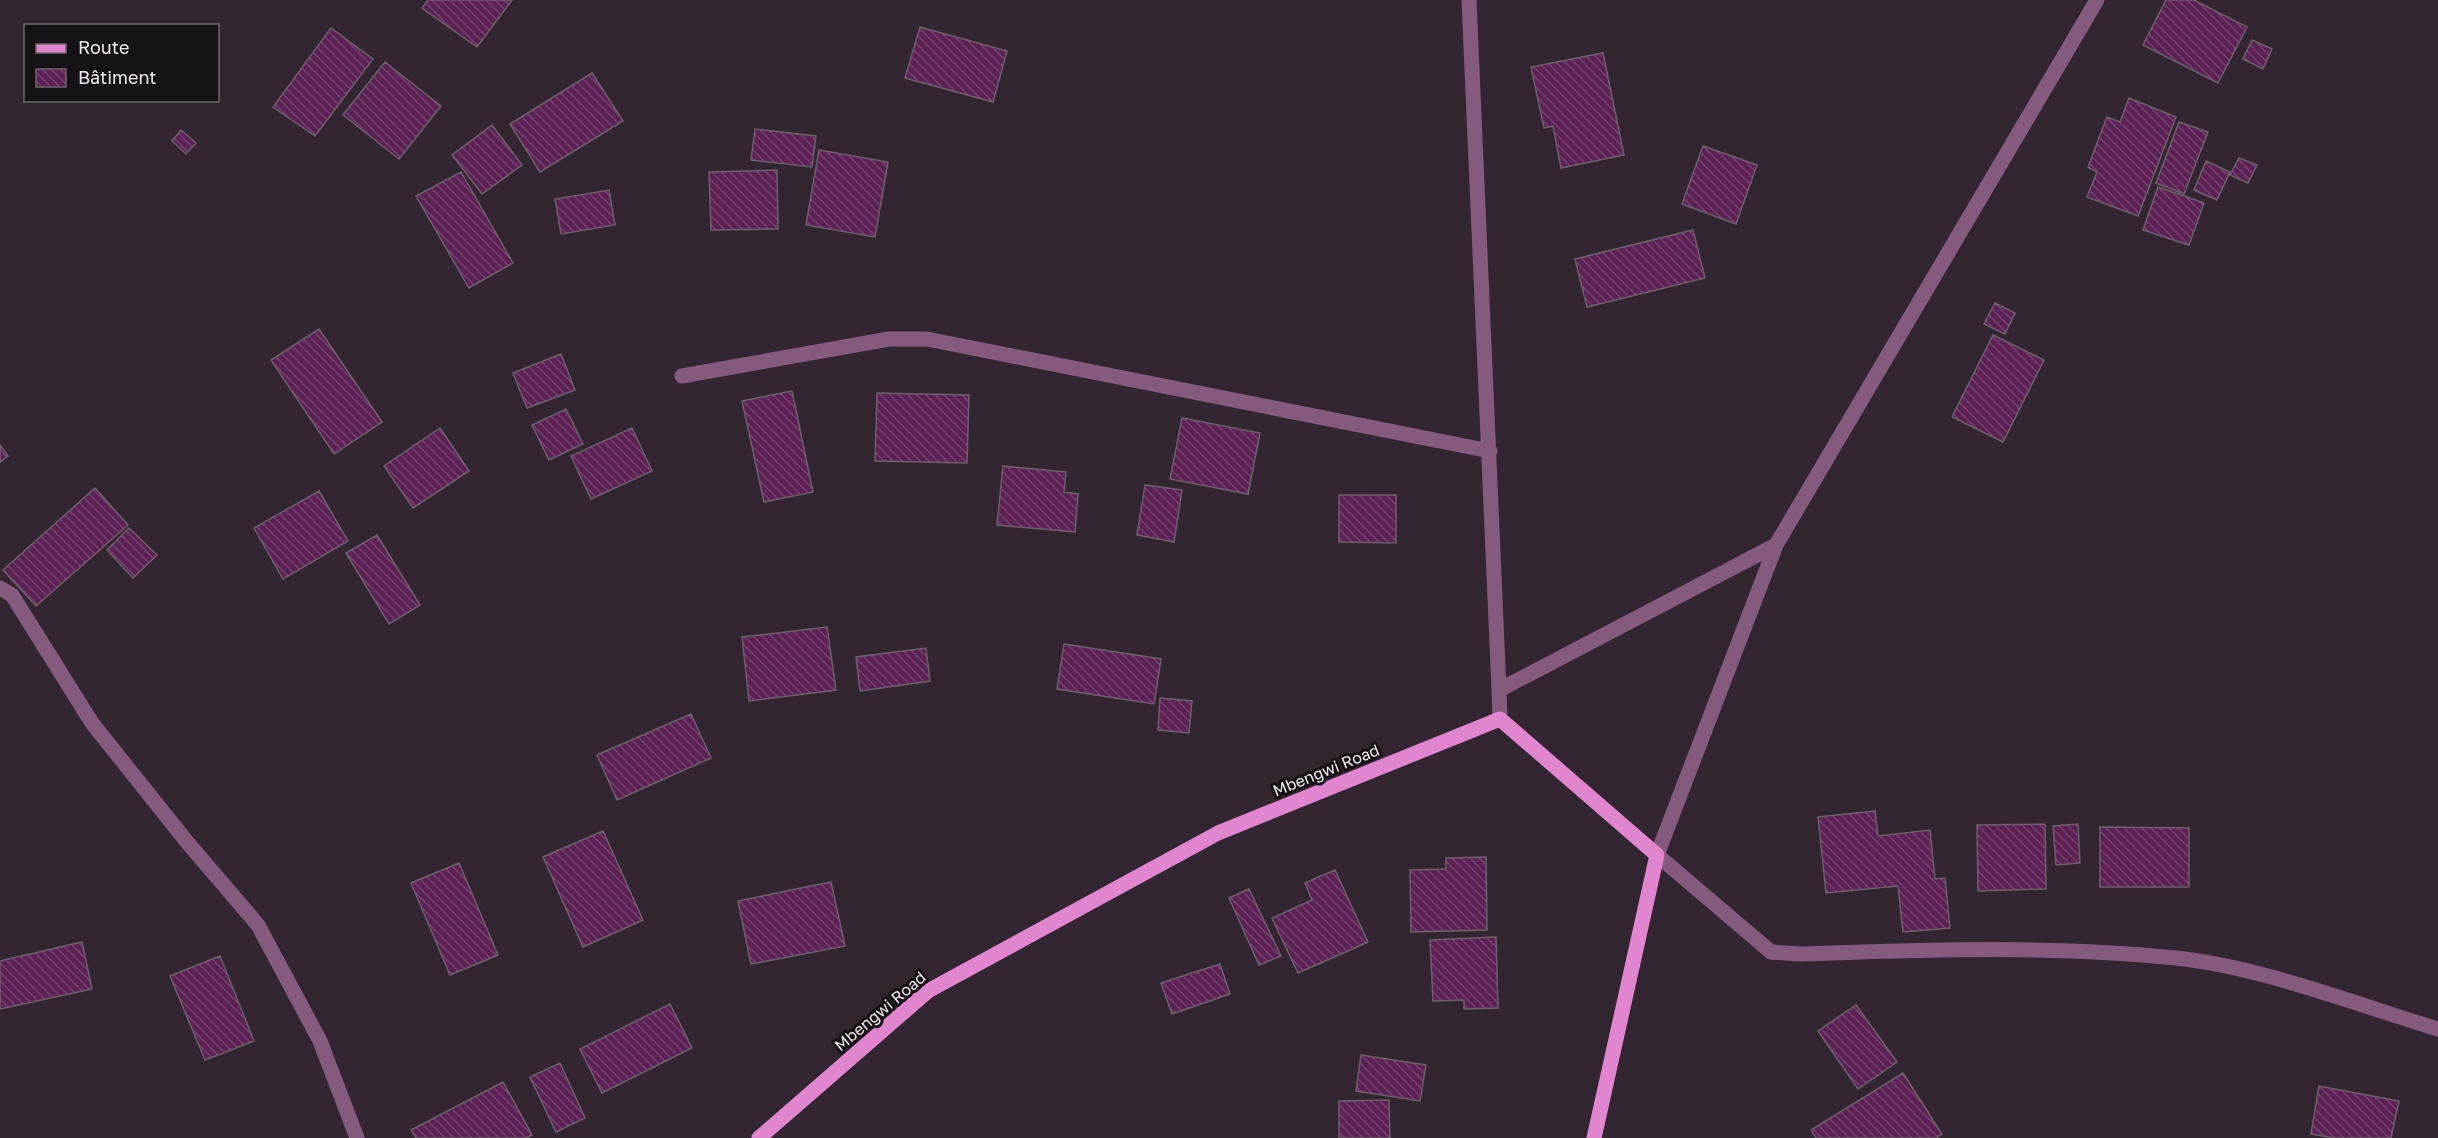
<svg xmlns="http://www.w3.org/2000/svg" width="2438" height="1138" font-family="'Golos Text',sans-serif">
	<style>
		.building { fill: url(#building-back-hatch); stroke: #6d606a; stroke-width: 1.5 }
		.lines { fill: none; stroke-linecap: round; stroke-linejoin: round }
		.minor { stroke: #865a7e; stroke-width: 15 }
		.major { stroke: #e185d1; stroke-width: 15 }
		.labels { text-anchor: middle; stroke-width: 6; stroke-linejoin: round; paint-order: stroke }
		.street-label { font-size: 16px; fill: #efe7ed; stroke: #171216 }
	</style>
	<defs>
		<pattern id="building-back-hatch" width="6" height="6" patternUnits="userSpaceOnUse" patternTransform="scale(1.5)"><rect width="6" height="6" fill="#5e2155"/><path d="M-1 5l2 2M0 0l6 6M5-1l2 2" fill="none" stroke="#75416e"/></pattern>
	</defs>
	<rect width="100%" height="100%" fill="#322730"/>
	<path class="building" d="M428,0h84l-35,47 -55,-39z
		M2166,0h28l53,27 -29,56 -75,-38z
		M920,27l87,24 -14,51 -88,-24z
		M331,28l42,31 -58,77 -42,-29z
		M2252,40l20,9 -9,20 -20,-10z
		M1603,53l21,102 -63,13 -8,-42 -9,2 -13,-61z
		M385,62l56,44 -42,53 -56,-44z
		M592,73l31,48 -83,51 -30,-48z
		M2129,98l47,19 -38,99 -51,-19 10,-25 -9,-5 19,-50 13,5z
		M2179,122l29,10 -24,62 -28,-11z
		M492,125l30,40 -40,29 -30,-39z
		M755,129l61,7 -4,31 -61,-7z
		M181,130l15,13 -10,11 -14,-13z
		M1703,146l54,19 -21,59 -54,-20z
		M819,150l69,12 -13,75 -69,-12z
		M2239,158l18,7 -9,18 -18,-8z
		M2206,161l24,11 -13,28 -23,-10z
		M777,170l1,59 -67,1 -2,-58z
		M461,172l52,91 -44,25 -53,-92z
		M2158,187l46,16 -15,42 -46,-15z
		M609,190l6,35 -54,9 -6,-35z
		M1693,230l12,48 -118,29 -12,-48z
		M1995,303l20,10 -10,21 -21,-10z
		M319,329l63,93 -48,32 -63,-94z
		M1993,335l51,25 -41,82 -51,-25z
		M561,354l14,36 -48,18 -14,-35z
		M792,391l21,101 -49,10 -22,-101z
		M877,393l92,2 -2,68 -92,-2z
		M566,409l17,35 -34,16 -17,-35z
		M1182,418l78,15 -12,61 -78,-15z
		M440,428l29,43 -56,37 -29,-42z
		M632,428l20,43 -61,28 -20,-43z
		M0,445l8,11 -8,6z
		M1003,466l63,6 -2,20 14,2 -3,38 -78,-7z
		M1145,485l37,5 -8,52 -37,-7z
		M95,488l33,37 -92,81 -33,-36z
		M319,491l29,50 -65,38 -29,-51z
		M1339,495h57v48l-57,-1z
		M129,528l28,27 -24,23 -26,-28z
		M377,535l43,70 -31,19 -43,-71z
		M827,627l9,63 -87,11 -7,-64z
		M1064,644l97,15 -7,45 -97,-15z
		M926,648l4,33 -70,10 -4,-34z
		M1160,698l32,3 -3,32 -31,-3z
		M691,714l20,44 -94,42 -20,-45z
		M1875,811l3,25 52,-6 5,49 10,-1 5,50 -47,4 -5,-46 -72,7 -8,-76z
		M2045,824l1,65 -68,2 -1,-66z
		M2078,824l2,39 -24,2 -3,-39z
		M2100,827l89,1v59h-89z
		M603,831l40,89 -60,27 -40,-90z
		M1486,857l1,73 -76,2 -1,-62 36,-1v-11z
		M459,863l39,92 -48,20 -39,-92z
		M1335,870l33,72 -70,31 -26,-55 40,-18 -7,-17z
		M831,882l14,64 -94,18 -13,-63z
		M1249,889l32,67 -22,9 -30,-67z
		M1496,937l2,71 -34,1v-9l-31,1 -3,-61z
		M82,942l10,47 -92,20v-48z
		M220,956l34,85 -49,19 -35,-84z
		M1220,964l10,30 -58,20 -11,-31z
		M670,1004l22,44 -90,45 -22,-44z
		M1856,1005l41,57 -39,27 -40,-58z
		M1361,1055l65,10 -6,36 -64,-10z
		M560,1063l25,55 -29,14 -26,-55z
		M1903,1073l39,61 -6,4h-120l-5,-8z
		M503,1082l29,53 -6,3h-110l-5,-8z
		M2319,1086l80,15 -8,37h-57l-23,-4z
		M1389,1100l1,38h-51v-37z"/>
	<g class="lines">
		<path class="minor" d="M1469,0l30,690
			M2097,0l-321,545 -119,310 114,97 28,2c125,-4 252,-9 377,4 85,9 179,46 262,71
			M682,376l207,-37h38l563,112
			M0,588l12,7 80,128 95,119 71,83 62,116 37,97
			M1500,719l-1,-29 277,-145"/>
		<path class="major" d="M759,1138l169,-147 290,-158 282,-114 157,136 -63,283"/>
	</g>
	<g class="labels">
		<g class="street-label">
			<text transform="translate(1326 770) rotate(-22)" y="6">Mbengwi Road</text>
			<text transform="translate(880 1011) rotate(-40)" y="6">Mbengwi Road</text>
		</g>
	</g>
	<rect x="24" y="24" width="195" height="78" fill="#171216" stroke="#6d676c" stroke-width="1.5"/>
	<rect x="36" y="44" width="30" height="9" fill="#e185d1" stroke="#6d676c" stroke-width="1.5"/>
	<text x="78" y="54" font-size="18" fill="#efe7ed">Route</text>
	<rect x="36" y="69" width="30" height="18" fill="url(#building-back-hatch)" stroke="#6d676c" stroke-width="1.5"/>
	<text x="78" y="84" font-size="18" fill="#efe7ed">Bâtiment</text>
</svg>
